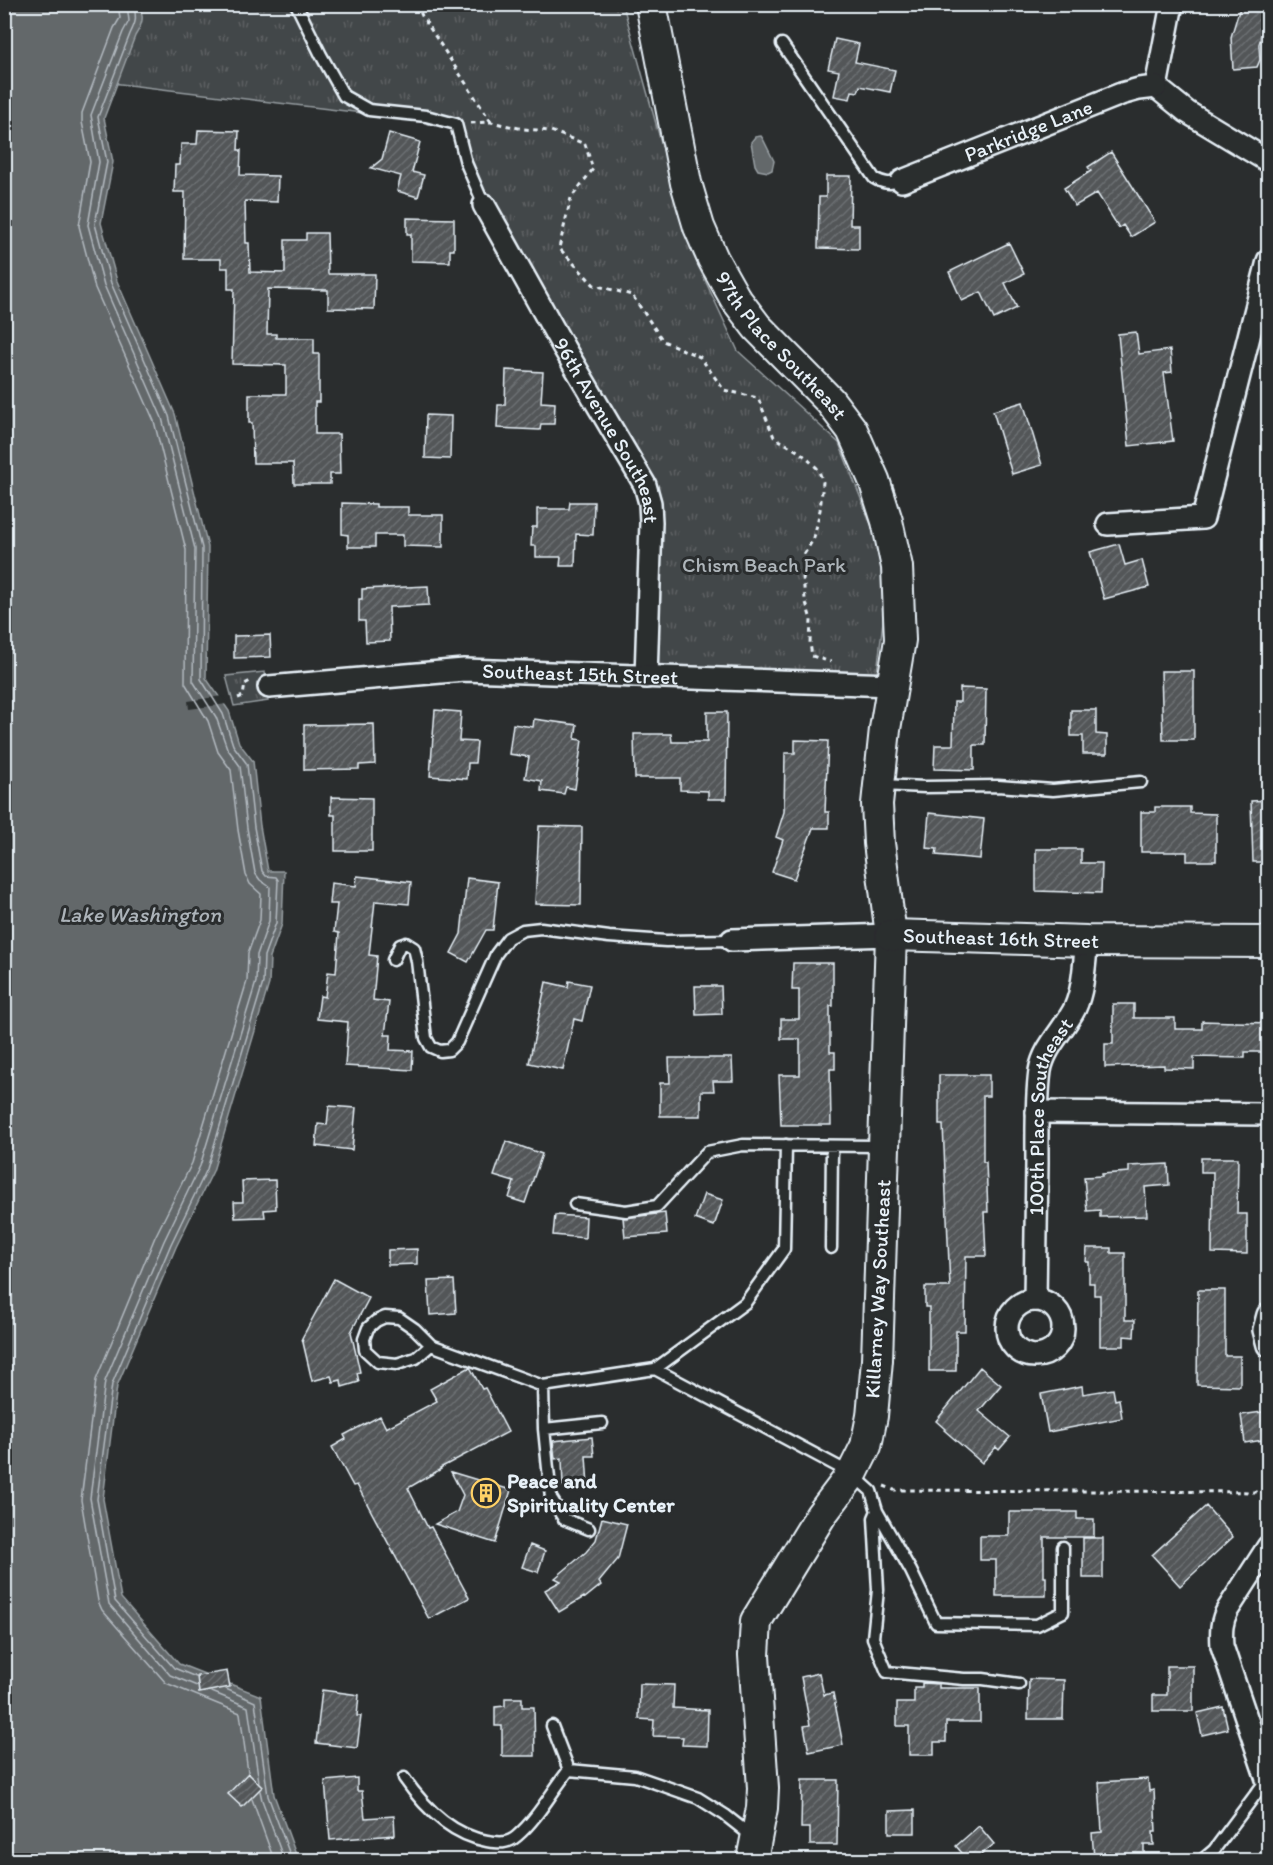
<svg xmlns="http://www.w3.org/2000/svg" width="1273" height="1865" font-family="Itim,sans-serif">
	<style>
		.park { fill: url(#park-tufts); stroke: #959ca0; stroke-width: 1.5 }
		.water { fill: #63686b; stroke: #989fa3; stroke-width: 1.5 }
		.pier { fill: #2a2d2e }
		.lines { fill: none; stroke-linecap: round; stroke-linejoin: round }
		.shore { stroke: #b3bac0; stroke-width: 1.5 }
		.building { fill: url(#building-hatch); stroke: #e8f1f8; stroke-width: 1.5 }
		.lane-casing { stroke: #e8f1f8; stroke-width: 15 }
		.street-casing { stroke: #e8f1f8; stroke-width: 26 }
		.secondary-casing { stroke: #e8f1f8; stroke-width: 34 }
		.path { stroke: #e8f1f8; stroke-width: 3; stroke-dasharray: 4.5 4.5; stroke-linecap: butt }
		.lane { stroke: #2a2d2e; stroke-width: 10 }
		.street { stroke: #2a2d2e; stroke-width: 21 }
		.secondary { stroke: #2a2d2e; stroke-width: 30 }
		.labels { text-anchor: middle; stroke-width: 6; stroke-linejoin: round; paint-order: stroke }
		.street-label { font-size: 21px; fill: #e8f1f8; stroke: #2a2d2e }
		.park-label { font-size: 21px; fill: #aeb5ba; stroke: #2a2d2e }
		.poi-label { font-size: 21px; font-weight: bold; fill: #e8f1f8; stroke: #2a2d2e; text-anchor: start }
		.water-label { font-size: 22px; font-style: italic; fill: #acb3b9; stroke: #2a2d2e }
	</style>
	<defs>
		<pattern id="park-tufts" width="24" height="20" patternUnits="userSpaceOnUse" patternTransform="scale(1.5)"><rect width="24" height="20" fill="#424648"/><path d="M3 7l-1-3M5 7V3M7 7l1-3M15 17l-1-3M17 17v-4M19 17l1-3" fill="none" stroke="#5d6163"/></pattern>
		<pattern id="building-hatch" width="6" height="6" patternUnits="userSpaceOnUse" patternTransform="scale(1.5)"><rect width="6" height="6" fill="#535759"/><path d="M-1 1l2-2M0 6l6-6M5 7l2-2" fill="none" stroke="#6c7072"/></pattern>
	</defs>
	<rect width="100%" height="100%" fill="#2a2d2e"/>
	<filter id="ink" filterUnits="userSpaceOnUse"><feTurbulence type="fractalNoise" baseFrequency=".0167" numOctaves="2"/><feDisplacementMap in="SourceGraphic" scale="12" xChannelSelector="R" yChannelSelector="G"/><feConvolveMatrix kernelMatrix="1 2 1 2 8 2 1 2 1" color-interpolation-filters="sRGB"/></filter>
	<g filter="url(#ink)">
		<path class="park" d="M5,5h618l68,245 47,101 101,92 50,127 -13,111 -230,-4 4,-174 -166,-298 -29,-81 -343,-41z
			M265,672l3,29 -34,5 -8,-30z"/>
		<path class="water" d="M5,5h134c6,12 3,20 -4,31l-31,82 9,44 -12,61 16,58 58,133 33,133 -2,131 23,33 10,32 14,18 7,65 8,45h16l-2,53 -12,33 -1,27 -56,187 -37,76 -59,139 -14,113 18,99 58,66 82,32 13,99 24,65h-293z
			M761,136l2,3 11,22 -2,9 -4,2 -10,-2 -3,-5 -4,-23 4,-5z"/>
		<path class="pier" d="M222,696l5,8 -38,5 -1,-8z"/>
		<g class="lines">
			<path class="shore" d="M118,4l2,14 -6,10 -32,85v9l8,40 -11,64 16,62 59,133 32,129 -1,133 23,38 10,31 13,18 7,60 8,45 4,9 11,10 -1,26 -12,33 -1,28 -55,182 -37,74 -59,143 -15,120 17,101 4,9 64,73 74,30 8,59
				M127,4l2,17 -6,11 -32,83 8,47 -11,63 16,60 58,133 33,131 -2,132 23,36 11,31 13,18 7,62 8,45 5,7 10,7 -1,34 -12,34 -1,27 -56,184 -36,75 -59,140 -15,117 19,106 61,71 27,11
				M134,4c2,15 3,16 -4,30l-32,83 9,45 -12,62 16,59 58,133 33,132 -1,131 22,35 10,31 14,19 7,63 8,44 4,5 10,1 2,3 -2,43 -12,33 -1,27 -56,186 -36,75 -59,140 -15,115 18,102 59,67 22,9
				M226,1689l29,13 13,94 24,64
				M212,1692l36,15 11,75
				M260,1791l2,9 22,60
				M252,1799l22,61"/>
		</g>
		<path class="building" d="M1241,4h28v8l-10,32 1,16 -3,7 -24,2 -2,-32z
			M835,39l24,5 -4,18 40,8 -5,22 -30,-6 -2,6 -6,-1 -2,8 -16,-3 5,-25 -11,-2z
			M198,130l41,1 -1,19h3l-1,25 38,1 -1,26 -32,-1 1,42h3l1,29 35,1v-33h21v-7h21l1,41h47l-1,35 -46,-1v-18l-60,-1 -1,45h9v4h38v16h5v48h-4v32h24l1,40h-10v10h-36l-1,-21h-40l-1,-40h-3v-29h37v-29l-54,-1 2,-75h-6v-21h-7v-9h-37l1,-67h-11l1,-27h5l1,-21h16z
			M389,133l31,9 -8,30 12,3 -6,22 -21,-6 4,-15 -30,-8 11,-9z
			M1111,152l44,70 -24,15 -8,-12 -4,3 -22,-35 -22,13 -11,-18 27,-17 -3,-4z
			M826,176h25l-1,49h9v24l-41,-1 1,-51h7z
			M407,218l47,1v31h-4v12l-39,-1v-27h-4z
			M1009,243l15,31 -19,9 12,25 -23,11 -13,-27 -19,9 -13,-29z
			M1136,332l3,22 31,-4 2,22 -8,1 9,68 -44,5 -11,-112z
			M506,370l37,2 -2,30 14,1 -1,21h-13l-1,6 -43,-2 1,-23h7z
			M1023,402l19,63 -30,9 -19,-63z
			M426,415l25,1 -1,43 -25,-1z
			M570,502h24l-1,33 -17,-1 -1,32h-15l1,-9h-25v-11h-5l1,-19h5v-18h32z
			M342,503l34,1v3h32v8h35v32l-40,-1v-11h-28v12h-27v-12l-6,-1z
			M1119,544l6,21 17,-5 7,27 -45,12 -14,-47z
			M428,586l1,19 -40,2 1,34 -24,1 -1,-21h-6v-22h3v-10z
			M270,635l1,22 -37,1v-22z
			M1161,671h33v69h-31z
			M960,688l26,1 -1,56h-11v25l-40,-1 1,-24h18l1,-43h6z
			M435,710l26,2 -2,29 18,1 -2,21h-7l-1,16 -37,-3z
			M1071,710h25v24l11,1v19h-24v-18h-12z
			M707,712h20l-1,87h-18v-8l-28,-1v-12h-45l-1,-44h37l1,8h35z
			M534,719l43,6 -2,14 7,1 -7,49 -9,-2 -2,7 -23,-3 1,-10 -17,-3 4,-21 -20,-3 4,-30 20,3z
			M374,724l1,40 -16,1v4l-55,1v-45z
			M795,740l33,1 -3,71h4v16h-16l-19,51 -22,-7 11,-32 -7,-3 8,-25 1,-59h10z
			M331,797l41,1v53h-37v-36h-4z
			M1269,800v62h-16l-2,-61z
			M1155,807h35v6l26,1v47h-29v-9h-46v-40h14z
			M929,813l55,6 -4,40 -44,-4 1,-6 -11,-1z
			M539,826l43,1 -1,78 -46,-1z
			M1036,849h45v14h21l-1,30 -65,-2z
			M357,876l54,6 -2,22 -34,-3 -6,54 8,1 -4,44 16,2 -4,33h6l-1,15 23,1 -1,19 -67,-4 3,-44 -31,-3 3,-23 5,1 3,-25 8,1 3,-40 -5,-1 3,-28h-8l2,-21 25,3z
			M467,878l31,4 -5,48h-7l-18,32 -17,-9 10,-19z
			M793,963h40v43h-3v46h5v17h-5l1,56h-50l-2,-50h21v-36h-19v-20h18v-29h-7z
			M569,981l21,4 -8,36 -8,-2 -11,51 -34,-7 17,-81 22,5z
			M695,986h26l1,28 -26,1z
			M1113,1004h21v14h41v11h27v-8l67,2v29h-24v6l-51,-1v12l-30,-1v-3l-59,2v-23h8z
			M669,1058h63l1,23h-20l1,10h-13v25h-41v-33h10z
			M939,1075h50v21h-6v66h3l2,50h-4l2,44h-20l-1,75h-9v40h-27v-64h-4v-20h25l-7,-162h-4z
			M329,1106l27,2 -4,42 -36,-4 2,-22 9,1z
			M506,1141l36,13 -17,49 -16,-5 5,-16 -20,-6z
			M1201,1158h37l-1,56h10v40l-35,-1 1,-81h-12z
			M1168,1164l1,21 -24,2 2,29 -47,1v-7l-13,1 -3,-34 18,-1v-2l27,-2v-6z
			M275,1180l1,29 -12,1 1,7 -30,1 -1,-16h9l-1,-21z
			M704,1194l19,6 -9,26 -19,-7z
			M665,1213l2,21 -42,3 -2,-19z
			M555,1215l31,2 -1,21 -32,-3z
			M1087,1248h24v5h14v67h10l-1,17 -10,-1v10h-24v-51h-6v-12h-5v-21h-3z
			M417,1249v15l-29,1v-15z
			M334,1279l35,19 -18,34 9,40 -3,1 2,9 -17,5 -1,-7 -8,2 -2,-6 -19,5 -10,-43z
			M454,1280l2,33 -26,2 -2,-34z
			M1198,1290h27v66h15v30l-43,-1z
			M470,1367l12,22 3,-1 23,44 -68,36 1,1 -33,19 20,40 3,-1 38,71 -40,21 -72,-134 -4,1 -21,-39 14,-8 -2,-4 36,-19 6,12 51,-27 -7,-12z
			M980,1367l21,18 -22,26 31,26 -11,13 -3,-3 -14,16 -38,-33 1,-1 -9,-8z
			M1082,1386l1,8 30,-5 2,11 4,-1 3,19 -74,14 -7,-38z
			M1269,1411v28l-24,4 -4,-28z
			M592,1437l2,19h-8l2,30 -25,1 -1,-29 -7,1 -2,-18z
			M451,1472l60,18 -16,53 -60,-19 22,-12 6,-17z
			M1206,1506l27,31 -53,49 -28,-31z
			M1009,1512h68v7h17v18h-50v40h2v19h-50v-36h-16v-24h29z
			M602,1518l25,6 -9,35 -19,23 2,3 -16,13 -1,-1 -25,15 -14,-22 16,-9 -6,-3 31,-26 10,-12z
			M1083,1538h20v40h-20z
			M530,1545l15,6 -7,21 -16,-5z
			M1167,1666h26v45h-40v-16h14z
			M227,1671l3,16 -31,6 -2,-17z
			M819,1673l5,22 9,-2 10,52 -34,7 -5,-26 6,-1 -9,-48z
			M1029,1679l35,1 -1,39h-35z
			M922,1683l17,1v4h41v34h-34v20h-12v13h-25v-29h-12v-23h17v-15h8z
			M640,1684l34,1 -1,23 35,2 -1,36 -25,-1 1,-8 -30,-1 1,-16 -15,-1z
			M322,1690l37,5 -2,21h4l-4,32 -41,-5z
			M505,1698h17v9h12l1,49h-33v-30h-7v-19l10,-1z
			M1223,1707l5,22 -26,6 -5,-22z
			M248,1773l14,14 -20,20 -14,-13z
			M357,1778v13h5l3,27 29,-2 1,19 -65,5 -5,-59z
			M1148,1779l1,12 5,-1 2,42h-3l1,13h-10v10l-50,3 -2,-25 10,-1 -3,-50z
			M802,1780h36l-1,65h-27v-17h-9z
			M915,1810v23h-26v-22z
			M979,1826l15,18 -19,16h-7l-12,-14z"/>
		<g class="lines">
			<g class="lane-casing">
				<path id="lane" d="M296,4l25,51 23,41 25,14 57,6 30,8 10,39 18,42
					M782,44l92,134c10,6 17,6 28,3
					M882,785l43,2 73,-1 55,4 88,-8
					M393,960l7,-15 6,-2 8,5 3,13 9,77 5,9 9,4 9,-1 8,-8 39,-88 12,-16 15,-8 18,-2 68,9 57,4 66,-1
					M575,1204l51,7 31,-5 50,-54 36,-7 138,1
					M831,1248l1,-102
					M431,1345l-15,13 -19,6 -19,-2 -13,-12 -1,-11 4,-11 8,-7 9,-4 14,1 16,11 16,16 112,41 112,-17 90,-66 39,-54 2,-104
					M655,1369l197,105 19,17 6,20 34,60 25,52 101,2 26,-13v-65
					M543,1386l1,43 7,69 13,21 25,10
					M544,1429l58,-6
					M877,1511l-3,7 4,72 -5,48 14,34 77,7h19l36,5
					M552,1726l17,44
					M404,1778c20,29 47,57 83,63 12,2 21,3 30,-5 21,-18 35,-45 52,-66l66,6 29,10 34,12 27,17 28,22
					M1202,1860l12,-10 53,-71"/>
			</g>
			<g class="street-casing">
				<g id="street">
					<path d="M1156,87l31,25 81,49"/>
					<path d="M1156,87l16,-83"/>
					<path id="s1" d="M902,181l219,-87 18,-5 17,-2"/>
					<path id="s2" d="M484,205l80,143 81,137 5,18 1,19 -5,155"/>
					<path d="M1108,524l95,-6 65,-257"/>
					<path id="s3" d="M269,687l195,-17 429,15"/>
					<path d="M732,940l159,-5"/>
					<path d="M1037,1112l231,2"/>
					<circle cx="1035" cy="1328" r="28"/>
					<path id="s4" d="M1035,1300c1,-46 1,-92 2,-137 0,-31 -1,-62 3,-92 4,-24 24,-41 35,-63 9,-20 9,-45 12,-67"/>
					<path d="M1268,1315l-4,15 4,15"/>
					<path d="M1267,1779l-45,-133c-1,-14 -1,-25 6,-37l40,-62"/>
				</g>
			</g>
			<g class="secondary-casing">
				<g id="secondary">
					<path id="s5" d="M651,4l35,179 13,44 14,32 22,39 22,29 73,74 22,29 22,50 13,41 10,46 3,73 -15,89 -8,75 2,39 12,92 -14,425 -5,56 -6,30 -14,28 -31,41 -65,106 -2,34 9,133 -1,20 -10,52"/>
					<path id="s6" d="M891,935l196,6 181,1"/>
				</g>
			</g>
			<path class="path" d="M417,4l5,12 69,106
				M471,123l20,-1 32,7 28,2 34,13 8,25 -22,29 -12,50 35,37 38,10 31,46 37,16 24,33 34,8 16,39 27,16 17,16 5,13 -3,28 -6,28 -11,18v21l2,22 6,21 -1,23 2,13 19,6
				M238,698l5,-2 2,-12 7,-4
				M884,1486l10,4 374,2"/>
			<use href="#lane" class="lane"/>
			<use href="#street" class="street"/>
			<use href="#secondary" class="secondary"/>
		</g>
	</g>
	<defs>
		<g id="building-ring" transform="scale(1.5)"><circle r="9.5" fill="#2a2d2e" stroke="#ffd166" stroke-width="1.5"/><path d="M-4-6H4V6H1V3H-1V6H-4ZM-2.5-4.3h1.7v1.8h-1.7ZM.8-4.3h1.7v1.8H.8ZM-2.5-1h1.7V.8h-1.7ZM.8-1h1.7V.8H.8Z" fill="#ffd166"/></g>
	</defs>
	<g fill-rule="evenodd">
		<use href="#building-ring" x="486" y="1493"/>
	</g>
	<g class="labels">
		<g class="street-label">
			<text dy="7" stroke="none"><textPath href="#s1" startOffset="136">Parkridge Lane</textPath></text>
			<text dy="7" stroke="none"><textPath href="#s5" startOffset="374">97th Place Southeast</textPath></text>
			<text dy="7" stroke="none"><textPath href="#s2" startOffset="258">96th Avenue Southeast</textPath></text>
			<text dy="7" stroke="none"><textPath href="#s3" startOffset="312">Southeast 15th Street</textPath></text>
			<text dy="7" stroke="none"><textPath href="#s6" startOffset="110">Southeast 16th Street</textPath></text>
			<text dy="7" stroke="none"><textPath href="#s4" startOffset="186">100th Place Southeast</textPath></text>
			<text transform="translate(878 1289) rotate(-87)" y="7">Killarney Way Southeast</text>
		</g>
		<g class="park-label">
			<text x="764" y="572">Chism Beach Park</text>
		</g>
		<g class="poi-label">
			<text x="507" y="1488">Peace and<tspan x="507" dy="24">Spirituality Center</tspan></text>
		</g>
		<g class="water-label">
			<text x="140" y="922">Lake Washington</text>
		</g>
	</g>
	<rect width="1273" height="1865" fill="none" stroke="#2a2d2e" stroke-width="24"/>
	<rect x="12" y="12" width="1249" height="1841" fill="none" stroke="#e8f1f8" stroke-width="2" filter="url(#ink)"/>
</svg>
